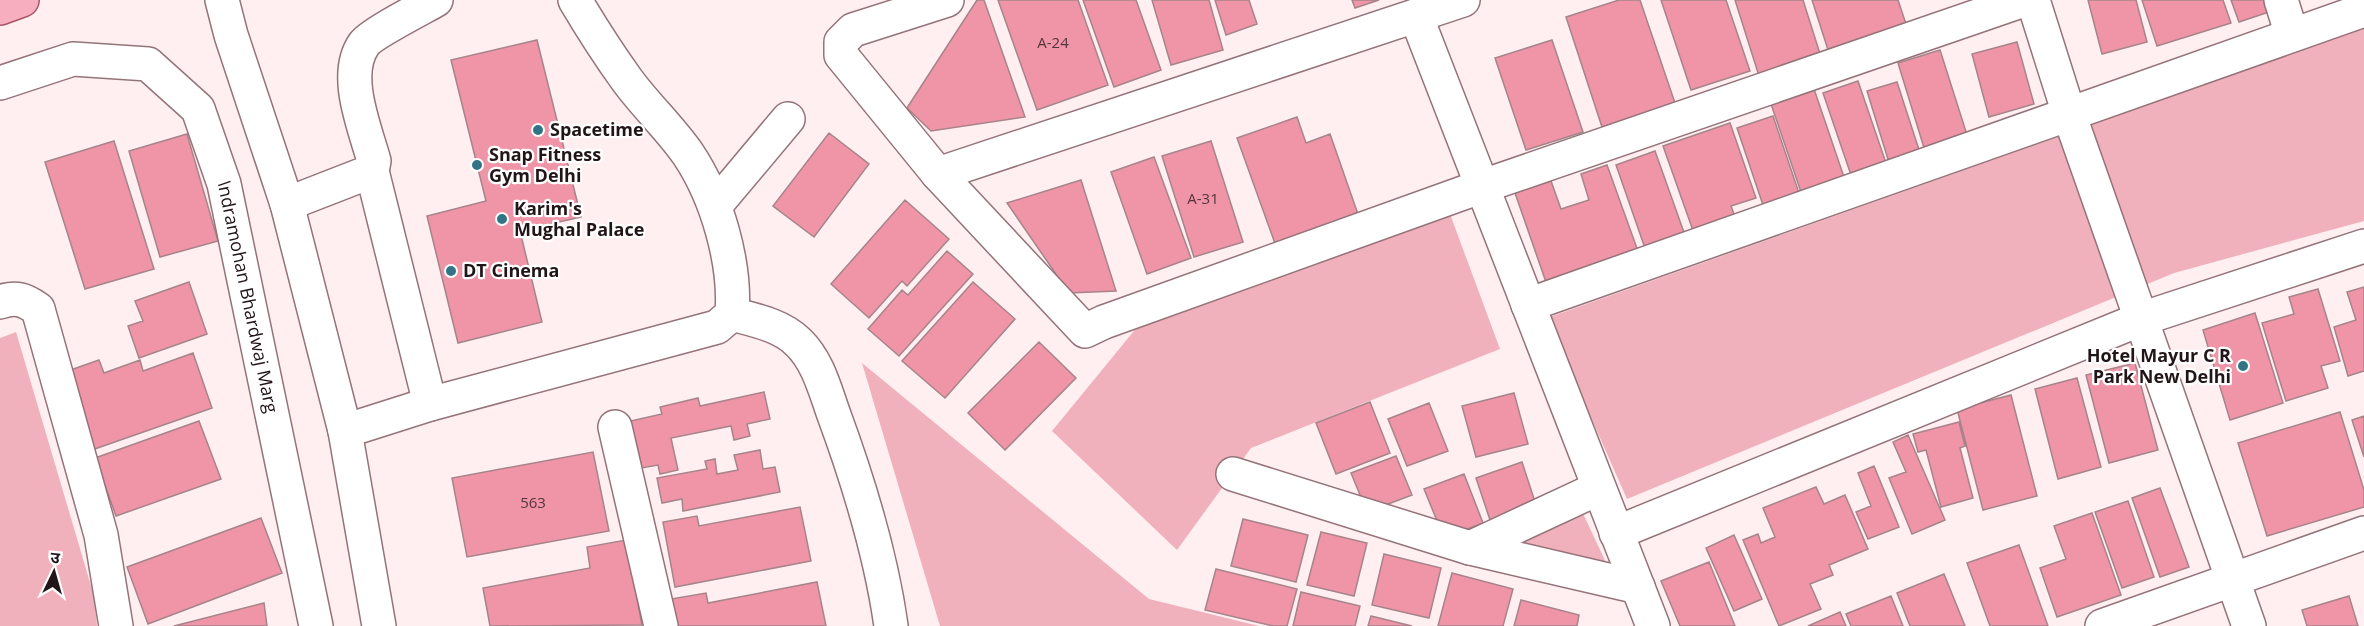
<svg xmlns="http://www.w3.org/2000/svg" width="2364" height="626" font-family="'Open Sans','Noto Sans Devanagari',sans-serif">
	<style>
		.green { fill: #f0b1bc }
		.building { fill: #ef95a7; stroke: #a6848a; stroke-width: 1.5 }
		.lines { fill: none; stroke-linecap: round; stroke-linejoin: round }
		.minor-casing { stroke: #947379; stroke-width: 36 }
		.major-casing { stroke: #a95569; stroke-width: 36 }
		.minor { stroke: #fff; stroke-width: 33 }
		.major { stroke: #f7aebf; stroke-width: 33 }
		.poi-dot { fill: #317485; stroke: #fff; stroke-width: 2 }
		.labels { text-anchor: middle; stroke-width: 4.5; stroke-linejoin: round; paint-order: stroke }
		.number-label { font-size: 15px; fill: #55353c }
		.poi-label { font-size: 18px; font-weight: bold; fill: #221518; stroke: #fff; text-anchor: start }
		.street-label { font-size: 18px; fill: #221518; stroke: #fff }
	</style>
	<rect width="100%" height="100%" fill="#ffeff1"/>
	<path class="green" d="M2364,11v210l-190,52 -547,226 -80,-181 519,-184z
		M1450,214l50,135 -249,99 -74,102 -125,-119 95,-116z
		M16,332l78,264 3,30h-97v-288z
		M862,363l287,236 110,27h-319z
		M1579,505l31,66 -114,-31z"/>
	<path class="building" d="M977,0h7l41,117 -94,14 -24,-23z
		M998,0h80l30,85 -71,25z
		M1083,0h53l25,70 -47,17z
		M1152,0h57l14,50 -52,15z
		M1215,0h34l8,24 -31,11z
		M1352,0h27l-24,8z
		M1619,0h21l35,103 -73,24 -36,-110z
		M1661,0h65l24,71 -59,19z
		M1735,0h68l18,57 -62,19z
		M1812,0h86l10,30 -78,26z
		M2088,0h48l11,42 -45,12z
		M2142,0h81l8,23 -74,23z
		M2231,0h38l3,11 -33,11z
		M537,40l44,177 -61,14 22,91 -84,21 -31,-127 59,-15 -35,-141z
		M1552,40l31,92 -57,18 -31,-92z
		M2017,42l17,62 -45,13 -17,-63z
		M1940,50l28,88 -43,13 -27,-88z
		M1858,81l28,82 -35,12 -28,-82z
		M1897,82l25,77 -31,10 -24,-78z
		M1813,86l32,94 -43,15 -32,-94z
		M1773,116l26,77 -36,12 -26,-77z
		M1297,117l9,26 24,-9 30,86 -83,29 -40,-111z
		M1730,123l26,75 -25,8 7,19 -42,14 -33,-93z
		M829,133l40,31 -55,73 -41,-31z
		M187,134l31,107 -58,16 -31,-106z
		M114,141l40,128 -69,20 -40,-127z
		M1211,141l32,101 -49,15 -32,-101z
		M1655,151l31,87 -40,13 -30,-86z
		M1154,157l37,101 -44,16 -36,-102z
		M1607,165l32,89 -92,31 -32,-92 36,-12 10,28 28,-9 -8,-26z
		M1081,180l35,111 -47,2 -62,-90z
		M905,200l44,39 -42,47 -5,-5 -33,37 -38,-34z
		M947,251l26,23 -74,82 -31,-27 34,-39 6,5z
		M189,282l18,52 -68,24 -11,-32 15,-5 -8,-20z
		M973,282l42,37 -70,79 -43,-37z
		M2364,287v84l-16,5 -14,-49 22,-7 -9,-28z
		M2318,289l22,72 -19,5 7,22 -42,13 -24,-78 32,-9 -5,-17z
		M2255,313l28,90 -53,17 -27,-90z
		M1039,342l37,36 -71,72 -37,-37z
		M193,353l19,55 -123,43 -27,-78 37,-13 5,13 36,-13 3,11z
		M2135,363l23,87 -49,13 -23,-88z
		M2077,378l24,89 -43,12 -23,-90z
		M764,392l6,27 -23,5 3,12 -16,4 -3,-14 -60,12 7,32 -18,4 -2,-9 -22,4 -10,-47 36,-8 -2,-7 38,-9 2,8z
		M1514,393l14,51 -52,13 -14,-51z
		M2011,395l26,101 -54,14 -26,-101z
		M1370,402l20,51 -54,21 -20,-51z
		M1429,403l19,48 -41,15 -19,-47z
		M2340,412l24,78v17l-97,29 -29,-93z
		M2364,416v41l-12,-37z
		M199,421l22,58 -105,37 -21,-58z
		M1959,422l6,24 -5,2 13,50 -32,9 -15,-57 -8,2 -5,-18z
		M1908,435l37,85 -33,14 -23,-56 17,-6 -13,-30z
		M760,450l3,19 12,-2 5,25 -97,19 -1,-12 -20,4 -5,-25 50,-9 -2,-8 10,-2 2,15 21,-4 -4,-15z
		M593,452l16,79 -142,26 -15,-79z
		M1396,456l16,39 -45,17 -16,-39z
		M1522,462l16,49 -46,15 -16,-48z
		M1874,466l25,61 -31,12 -12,-27 15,-6 -13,-33z
		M1464,474l19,49 -39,15 -20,-49z
		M1816,487l8,17 21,-9 23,54 -39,16 4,10 -23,9 11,25 -42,17 -36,-86 15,-6 3,9 14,-6 -12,-29z
		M2160,488l29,79 -29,10 -28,-79z
		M2128,501l26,76 -32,11 -27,-76z
		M800,507l11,54 -136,26 -12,-65 34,-6 2,10z
		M2092,513l29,82 -64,22 -17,-49 26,-9 -12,-33z
		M261,518l21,55 -134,51 -21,-57z
		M1243,519l65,16 -12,47 -65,-16z
		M1321,532l46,11 -13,53 -47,-11z
		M1734,535l28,64 -28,12 -28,-63z
		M626,540l16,85 -152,1 -7,-38 107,-20 -3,-21z
		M2019,545l29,81h-58l-23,-63z
		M1384,554l57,14 -12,50 -57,-13z
		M1709,562l26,64h-55l-19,-45z
		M1216,569l81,20 -10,37h-14l-68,-16z
		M1452,573l61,16 -10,37h-65z
		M1944,574l21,52h-55l-13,-33z
		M817,582l9,44h-150l-5,-27 35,-6 2,10z
		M1301,592l59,14 -5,20h-62z
		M1891,596l12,30h-52l-5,-12z
		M2349,596l9,30h-51l-5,-16z
		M1521,600l58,15 -2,11h-63z
		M264,603l3,23h-93z
		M1840,612l6,14h-38z
		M1371,616l41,10h-44z"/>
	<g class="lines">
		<g class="minor-casing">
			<g id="minor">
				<path d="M222,0l9,35 56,169 58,227 34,195"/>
				<path d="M947,0l-94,30 -12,12v13l97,119 147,157 19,-9 359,-129 561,-193"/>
				<path d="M2033,0l36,114 180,512"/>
				<path d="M2281,0l11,35"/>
				<path d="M1416,16l237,610"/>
				<path id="s1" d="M0,83l73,-24 75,5 50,45 26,75 92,442"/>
				<path d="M372,171l58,233"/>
				<path d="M938,174l525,-174"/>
				<path d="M287,204l85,-33 2,-10c-9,-33 -32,-86 -10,-117 7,-10 58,-36 72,-44"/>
				<path d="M715,206l73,-87"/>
				<path d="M0,302c16,-6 25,-2 38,7l63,226 15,91"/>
				<path d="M1528,305l836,-295"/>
				<path d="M732,314c22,6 49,11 66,28 20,19 27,48 36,73 25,68 47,139 57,211"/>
				<path d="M615,427l46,199"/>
				<path d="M345,431l85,-27 287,-77 15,-13c4,-51 -15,-117 -44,-160 -18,-26 -42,-48 -61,-74 -18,-25 -36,-53 -52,-80"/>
				<path d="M1233,474l237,74 168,39"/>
				<path d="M1616,533l525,-214 223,-73"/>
				<path d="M1470,548l129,-60"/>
				<path d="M2102,626l262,-93"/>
			</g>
		</g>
		<g class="major-casing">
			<path id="major" d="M0,8l22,-8"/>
		</g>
		<use href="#minor" class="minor"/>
		<use href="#major" class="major"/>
	</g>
	<g class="poi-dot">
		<circle cx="538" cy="130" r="6"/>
		<circle cx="477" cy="165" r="6"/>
		<circle cx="502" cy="219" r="6"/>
		<circle cx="451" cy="271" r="6"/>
		<circle cx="2243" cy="366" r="6"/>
	</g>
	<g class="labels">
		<g class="number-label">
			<text x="1053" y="48">A-24</text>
			<text x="1203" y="204">A-31</text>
			<text x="533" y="508">563</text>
		</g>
		<g class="poi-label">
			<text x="550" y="136">Spacetime</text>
			<text x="489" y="161">Snap Fitness<tspan x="489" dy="21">Gym Delhi</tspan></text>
			<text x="514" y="215">Karim's<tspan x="514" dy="21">Mughal Palace</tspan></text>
			<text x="463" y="277">DT Cinema</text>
			<text x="2231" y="362" text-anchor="end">Hotel Mayur C R<tspan x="2231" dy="21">Park New Delhi</tspan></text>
		</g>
		<g class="street-label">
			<text dy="6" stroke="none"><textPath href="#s1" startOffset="414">Indramohan Bhardwaj Marg</textPath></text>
		</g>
	</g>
	<g transform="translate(54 572) rotate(5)" stroke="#ffffff" stroke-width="4.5" paint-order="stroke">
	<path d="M0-4.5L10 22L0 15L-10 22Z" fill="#221518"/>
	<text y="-9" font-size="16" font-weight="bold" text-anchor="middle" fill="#221518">उ</text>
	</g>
</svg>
